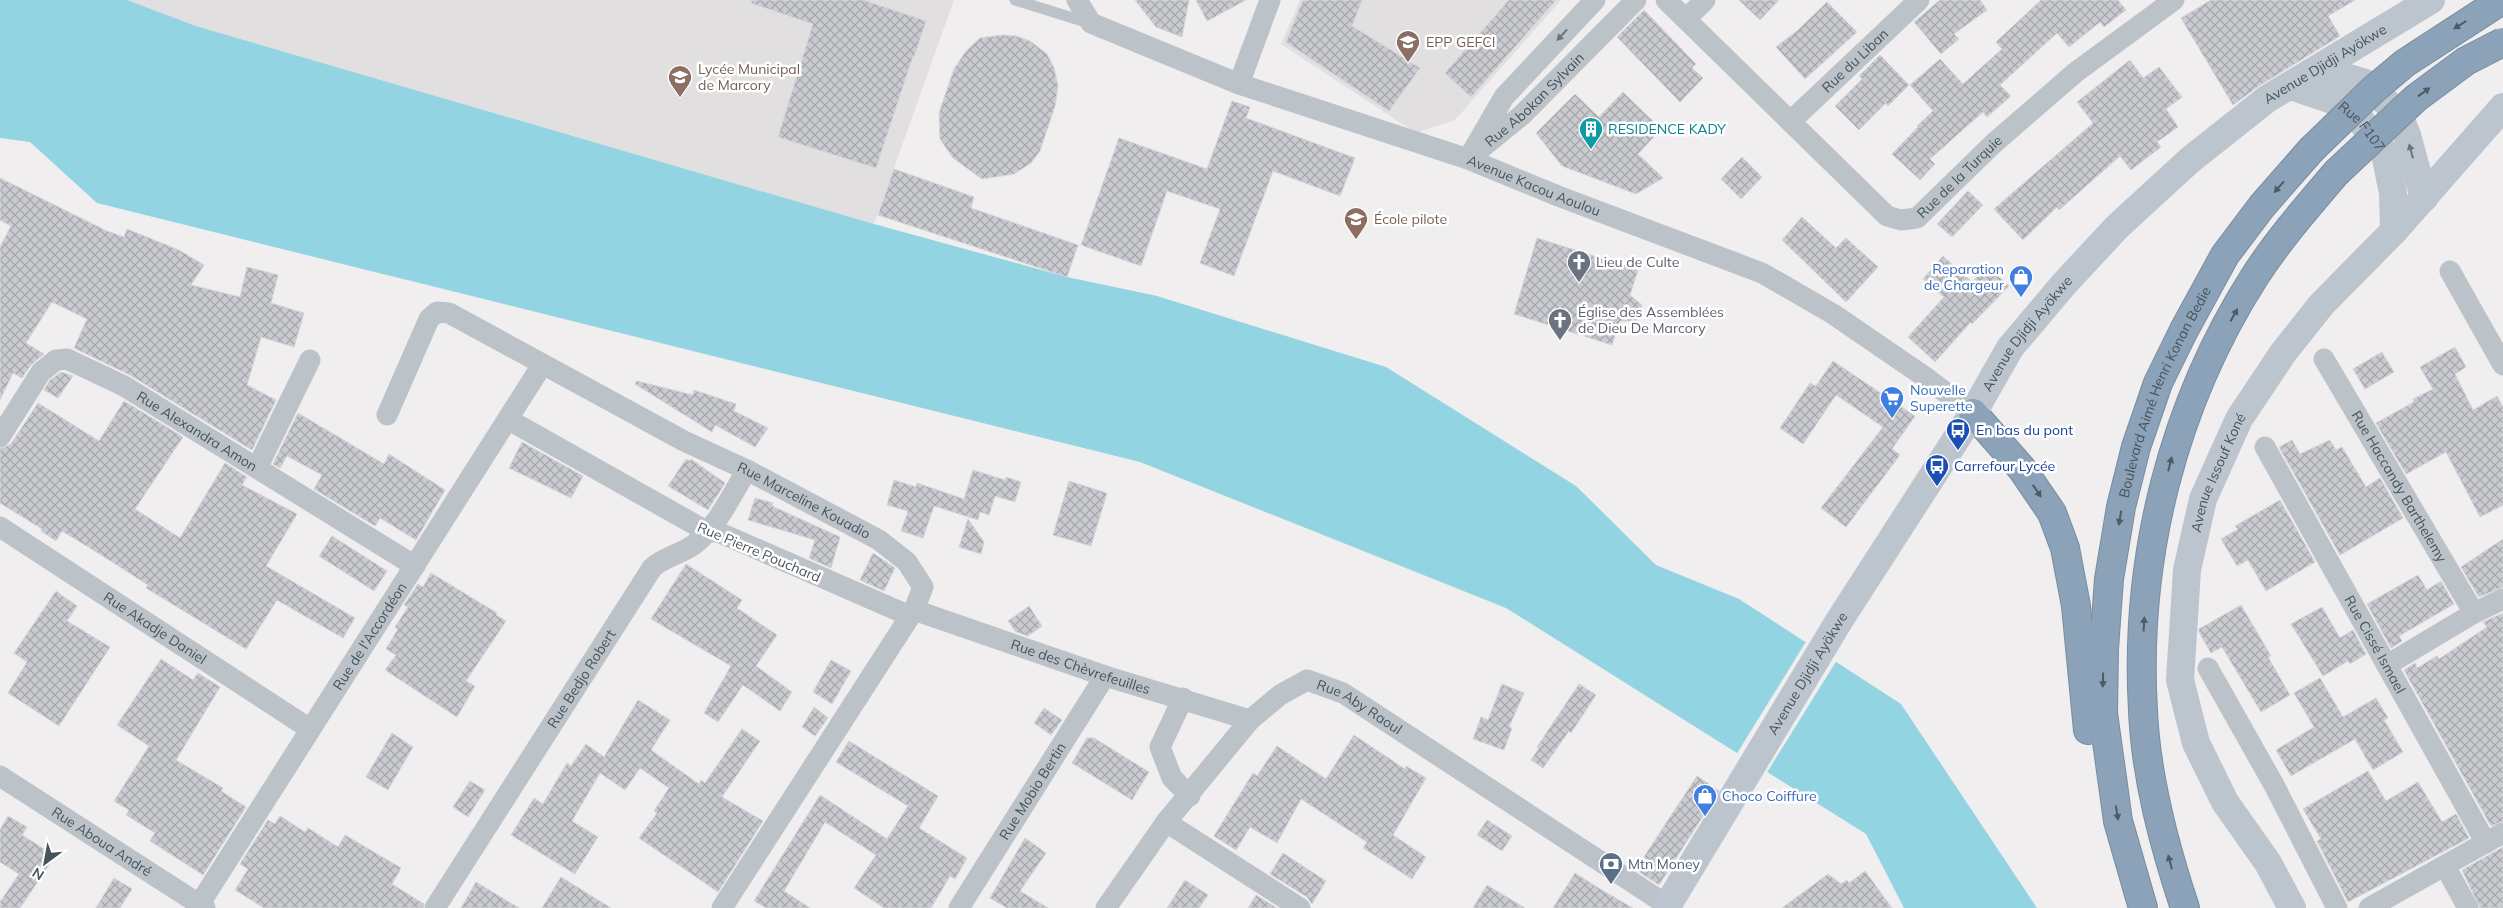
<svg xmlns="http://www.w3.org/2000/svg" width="2503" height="908" font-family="Mulish,sans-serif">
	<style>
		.education { fill: #e1dfdf }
		.water { fill: #93d4e2 }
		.pier { fill: #f0eeee }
		.building { fill: url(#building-cross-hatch); stroke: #d3d5d9 }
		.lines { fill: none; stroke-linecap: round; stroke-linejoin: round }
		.highway-casing { stroke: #768da3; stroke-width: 30 }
		.lane { stroke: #bbc3c9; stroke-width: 11 }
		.street { stroke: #bbc3c9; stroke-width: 21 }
		.secondary { stroke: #bcc5ce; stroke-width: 28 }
		.highway { stroke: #8ba2b8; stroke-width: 28 }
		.highway-bridge-casing { stroke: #768da3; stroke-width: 30; stroke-linecap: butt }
		.highway-bridge { stroke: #8ba2b8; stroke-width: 28 }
		.oneway { fill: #4f5a62 }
		.oneway2 { fill: #6a747b }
		.oneway3 { fill: #6b747c }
		.labels { text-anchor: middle; stroke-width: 5; stroke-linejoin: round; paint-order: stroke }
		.education-label { font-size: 14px; fill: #785e54; stroke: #fff; text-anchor: start }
		.street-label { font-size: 14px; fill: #485259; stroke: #fff }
		.culture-label { font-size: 14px; fill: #0d838f; stroke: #fff; text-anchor: start }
		.worship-label { font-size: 14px; fill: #5b616d; stroke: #fff; text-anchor: start }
		.shop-label { font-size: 14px; fill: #366cbe; stroke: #fff; text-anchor: start }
		.transit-label { font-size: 14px; fill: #164399; stroke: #fff; text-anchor: start }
		.service-label { font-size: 14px; fill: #4e5e75; stroke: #fff; text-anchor: start }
	</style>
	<defs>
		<pattern id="building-cross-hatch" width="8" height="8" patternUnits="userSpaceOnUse" patternTransform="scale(1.25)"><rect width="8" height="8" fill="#c9cbd0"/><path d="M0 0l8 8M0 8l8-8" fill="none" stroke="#a5a7ac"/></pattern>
	</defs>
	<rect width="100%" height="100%" fill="#f0eeee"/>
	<path class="education" d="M127,0h827l-80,224 -678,-198z
		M1300,0h261l-106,120 -39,13 -135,-89z"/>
	<path class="water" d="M0,0h127l69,26 678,198 193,53 90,19 229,71 190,119 80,79 83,34 162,105 136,204h-133l-38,-74 -360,-226 -366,-146 -1043,-259 -67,-61 -30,-4z"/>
	<path class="pier" d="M1807,640l30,20 -71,114 -30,-19z"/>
	<path class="building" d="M752,0h111l63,21 -12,36 -1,-1 -37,112 -98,-31 35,-113 -62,-21z
		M1135,0h54l-7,37 -26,-10z
		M1196,0h50l-39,21z
		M1303,0h59l-10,26 68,42 -31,43 -103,-69z
		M1509,0h47l-85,97 -26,-24z
		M1739,0h40l-19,20z
		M1940,0h40l7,10 -33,24 5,5 -18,15 -27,-32z
		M2041,0h77l8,10 -22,17 -4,-5 -31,25 -12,-14 -57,52 11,11 -24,21 -4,-5 -53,47 5,5 -15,16 -28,-26 26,-27 -1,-1 16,-15 -23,-26 30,-26 23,25 39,-35 -6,-7z
		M2211,0h144l-27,16 12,20 -81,50 -26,19 -52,-87z
		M1827,2l30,30 -52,47 -29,-32 22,-17z
		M1644,10l52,54 -4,4 11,10 -23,24 -63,-65z
		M1003,35l13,1 14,5 17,13 7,14 4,18 -3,20 -15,45 -9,12 -17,11 -32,5 -29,-21 -13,-19 -1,-26 15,-44 12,-18 14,-13z
		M1880,55l29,30 -21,21 -2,-3 -27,27 -24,-24 27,-27 -3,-3z
		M2130,60l13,18 16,-11 23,30 -16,12 12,18 -21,15 4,5 -30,23 -11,-14 -61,54 -2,-3 -34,33 -29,-31 99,-86 -16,-21z
		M1623,92l38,37 -23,25 25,24 -27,16 -74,-28 -26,-33 39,-39 24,23z
		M1232,101l18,6 -4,11 109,40 -15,38 -67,-25 -39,105 -34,-13 20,-54 -53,-18 -26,75 -60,-21 38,-107 88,31z
		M1742,157l20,20 -21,22 -20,-20z
		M894,169l80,28 -3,11 107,37 -11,32 -189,-62z
		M0,178l107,53 17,6 3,-8 52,21 25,15 -13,20 49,12 7,-30 31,8 -7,28 33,10 -10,34 -33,-10 -14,48 29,15 -24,50 -122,-75 -56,-27 13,-29 -35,-17 -26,41 18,11 -13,11 -9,13 -9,-5 -13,27v-153l11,-21 -11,-6z
		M1968,191l15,14 -31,32 -15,-13z
		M1802,217l34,31 10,-10 32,29 -32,35 -64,-62z
		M1537,238l101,32 -8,25 12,10 -5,16h-17l-8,24 -98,-31z
		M1943,256l29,26 15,-16 22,20 -37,38 -1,-2 -36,40 -27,-25 36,-40 -21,-18z
		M2455,347l11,20 -11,7 18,36 24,-14 6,11v98l-23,12 -34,-65 -40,22 -30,-51 38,-21 -1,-3 20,-10 -13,-22z
		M2382,352l12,20 -29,17 -12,-20z
		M1833,361l82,55 -23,33 8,6 -54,72 -25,-19 62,-81 -47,-32 -33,49 -23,-16 30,-45 6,3z
		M61,372l12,4 -15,22 -14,-8 6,-10z
		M637,381l56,14 1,-5 42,14 -2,7 34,17 -13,19 -40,-22 -3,7 -77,-48z
		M124,401l59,36 -48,72 45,29 45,-75 22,14 -5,8 55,29 -31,52 89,52 -12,20 -66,-38 -31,49 -100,-61 2,-3 -42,-27 -44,-27 -6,10 -15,-10 1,-2 -42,-26v-54l11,-5 27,-41 61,38z
		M298,413l86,51 5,-10 56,36 -29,50 -36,-22 -5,8 -61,-37 8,-14 -35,-19 -7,12 -7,-4z
		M2292,440l8,14 30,-14 6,10 6,-3 24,40 14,-9 23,40 -63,37 -61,-108z
		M522,442l61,34 -12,22 -62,-30z
		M686,459l4,2 1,-2 34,24 -17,27 -40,-24z
		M973,470l32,10 1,-3 15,5 -6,20 -20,-6 -6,19 -9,-3 -2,8 -44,-14 -11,32 -22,-7 7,-20 -21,-6 7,-25 22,7 1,-4 47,16z
		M1069,481l38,12 -16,53 -38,-11z
		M755,498l18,5 -1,3 68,31 -9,31 -22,-10 6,-18 -67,-20z
		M2280,500l35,62 -49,29 -18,-31 -11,6 -16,-27 17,-10 -3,-3z
		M968,519l16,23 -3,12 -22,-7z
		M332,536l55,35 -13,20 -55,-35z
		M2503,539v48l-24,10 -18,-30z
		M873,553l22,15 -11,23 -24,-11z
		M686,564l56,36 -5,8 40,27 -21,31 36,26 -12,19 -37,-26 -25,37 -14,-9 27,-47 -80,-47z
		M431,573l66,40 -1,2 10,6 -40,60 9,5 -18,31 -72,-47 11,-15 -10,-6 12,-20 -3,-2 13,-20 -4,-2 14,-21 5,3z
		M2418,575l9,15 14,-9 13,23 -55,32 3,5 -11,7 -24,-44z
		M56,591l21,15 -10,15 43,26 -51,79 -51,-33 19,-31 -13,-9z
		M2241,605l30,51 -3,1 22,38 -29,17 -39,-65 -11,6 -12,-21v-3z
		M1029,606l13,20 -14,10 -12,-4 -8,-11z
		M2322,607l18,31 13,-8 13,24 -16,10 -2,-3 -25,15 -32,-52z
		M2503,613v208l-12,5 -87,-156 11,-7 2,5 20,-12 2,3 48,-32 -4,-5z
		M161,659l32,21 5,-7 22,14 -44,73 47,28 -2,3 25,16 -43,68 -53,-34 5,-8 -29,-18 3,-5 -15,-9 35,-55 -32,-21z
		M831,660l20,11 -19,33 -19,-12z
		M2320,678l23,39 33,-19 12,20 -4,2 19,32 -30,18 -18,-31 -64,37 -15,-26 38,-23 -20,-34z
		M1502,684l22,9 -15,34 3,1 -8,22 -31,-11 8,-22 7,3z
		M1579,684l17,11 -25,38 -2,-2 -26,37 -12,-8 8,-12 -2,-1z
		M638,700l32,20 -19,30 48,34 2,-4 4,3 37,-54 18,12 -38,56 41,24 -45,71 -79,-54 18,-25 -3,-2 15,-23 -29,-20 -15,22 -25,-17 -28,48 26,16 -23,37 -64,-39 23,-37 9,6 24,-41 4,3 15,-22 18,13z
		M814,707l14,11 -13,18 -13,-9z
		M1044,708l18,12 -11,15 -17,-12z
		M392,733l21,14 -25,43 -22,-13z
		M1354,735l51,34 1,-3 20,12 -33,57 33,22 -14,22 -49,-31 4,-6 -66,-43 -24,44 -27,-16 -14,23 -22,-14 39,-63 4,3 20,-30 49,33z
		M1087,738h7l55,34 -17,28 -60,-37z
		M849,741l89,55 -19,32 48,30 -12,21 -5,-3 -19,32h-47l-30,-20 22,-33 -51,-33 -41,69 26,17h-44l-12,-7 66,-106 67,44 21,-33 -72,-44z
		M2368,771l18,30 32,-19 24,40 14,-8 13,24 -121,64 -31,-61 4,-2 -18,-30z
		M1697,776l22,15 -60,94 -21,-14v-5z
		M470,781l15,9 -17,27 -15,-10z
		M8,816l19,11 -5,8 33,21 -35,52h-20v-6l19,-28 -19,-12v-32z
		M280,816l25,16 3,-4 30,19 7,-12 56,33 -9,16 32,20 -1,4h-159l-29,-18 13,-21 -8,-5 28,-44 7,4z
		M1487,820l25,16 -10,15 -25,-16z
		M1025,838l21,15 -26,38 28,17h-41l-17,-10z
		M2503,847v61h-23l-18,-38z
		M1283,853l43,28 -14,23 -5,-7 -37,-23z
		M1865,871l27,37h-110l46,-34 13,10 6,-4 2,3z
		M1575,873l30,19 28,16h-80z
		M561,877l50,31h-69z
		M114,878l18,11 -12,19h-24z
		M1185,880l23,15 -9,13h-32z
		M476,882l43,26h-58z
		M1487,885l38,23h-52z
		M1256,895l21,13h-29z"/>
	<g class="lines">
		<g class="highway-casing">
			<g id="highway">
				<path d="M1973,413l49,56 30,44 13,35 11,58 12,124"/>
				<path id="s19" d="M2143,908l-25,-87 -15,-108 1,-64 5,-70 12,-72 15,-60 22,-64 26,-53 41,-75 37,-49 49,-56"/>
				<path d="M2185,908c-21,-63 -39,-130 -42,-197 -9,-153 30,-307 112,-435 24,-37 53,-70 81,-103"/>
			</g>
		</g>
		<path class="lane" d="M1015,0l74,23"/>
		<g class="street">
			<path id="s1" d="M1077,0l14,23 148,61 229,75 90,37 204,77 71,41 92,63 48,36"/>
			<path id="s2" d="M1595,0l-91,97 -36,62 54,-44 114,-115"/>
			<path id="s3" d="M1666,0l221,216 14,4 16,-2 76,-74 83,-72 98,-72"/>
			<path d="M1686,19l19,-19"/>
			<path d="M1239,84l31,-84"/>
			<path id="s4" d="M1791,121l128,-121"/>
			<path d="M2450,271l53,94"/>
			<path id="s5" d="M2324,359l150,254"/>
			<path id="s6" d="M387,415l42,-96 8,-7 12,1 235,128 63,29 132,70 28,22 16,25 -9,23 -192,298"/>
			<path d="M509,420l199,112h10l192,84"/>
			<path id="s7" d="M0,437l41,-65 15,-12 11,-1 57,27 291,180"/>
			<path id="s8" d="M2265,447l221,396"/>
			<path d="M257,468l53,-108"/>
			<path id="s9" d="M0,527l310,202"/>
			<path id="s10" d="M914,610l191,66 145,44"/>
			<path d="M2387,665l87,-52 29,-14"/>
			<path d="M2208,668l66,117 63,123"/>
			<path d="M1183,698l-23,49 12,31 18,18"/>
			<path id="s11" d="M0,776l205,132"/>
			<path d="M1166,822l134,86"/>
			<path d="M2445,866l23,42"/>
			<path id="s12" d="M197,908l345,-543"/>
			<path id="s13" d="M435,908l217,-340c13,-12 31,-14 44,-25 22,-18 36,-49 51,-73"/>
			<path id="s14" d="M959,908l146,-232"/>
			<path id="s15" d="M1106,908l60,-86 84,-102 30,-25 27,-15 36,13 324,212"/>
			<path d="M2369,908l134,-75"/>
		</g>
		<g class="secondary">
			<path d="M2319,69l46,14 21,19 14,16 7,17 17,63"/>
			<path id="s16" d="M2291,86l47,16 24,20 23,32 8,39 1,38"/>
			<path id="s17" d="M1666,908l173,-287 134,-208 37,-65 54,-64 53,-57 73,-67 77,-61 164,-99"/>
			<path id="s18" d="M2292,908l-24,-45 -43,-61 -29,-59 -16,-63 7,-110 16,-71 36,-80 44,-66 38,-48 73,-74 109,-124"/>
		</g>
		<use href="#highway" class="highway"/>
		<g class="highway-bridge-casing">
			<path id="highway-bridge" d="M2311,150l63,-61 31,-26 97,-63
				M2336,173l80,-75 50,-37 37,-19"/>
		</g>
		<use href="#highway-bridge" class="highway-bridge"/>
	</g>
	<defs><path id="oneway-solid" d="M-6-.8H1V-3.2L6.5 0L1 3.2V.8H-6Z" transform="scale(1.25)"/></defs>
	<g class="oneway">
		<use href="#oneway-solid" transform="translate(2460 25) rotate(148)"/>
		<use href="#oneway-solid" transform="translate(2424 92) rotate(-36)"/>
		<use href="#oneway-solid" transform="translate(2279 187) rotate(131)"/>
		<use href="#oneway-solid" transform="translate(2234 315) rotate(-61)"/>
		<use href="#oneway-solid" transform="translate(2170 464) rotate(-76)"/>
		<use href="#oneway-solid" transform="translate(2037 491) rotate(56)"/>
		<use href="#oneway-solid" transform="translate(2120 518) rotate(99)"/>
		<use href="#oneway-solid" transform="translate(2144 624) rotate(-87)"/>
		<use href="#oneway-solid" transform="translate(2103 680) rotate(91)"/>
		<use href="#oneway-solid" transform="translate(2117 813) rotate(81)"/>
		<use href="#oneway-solid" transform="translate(2170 862) rotate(-105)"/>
	</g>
	<use class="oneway2" href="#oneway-solid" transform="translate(1562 35) rotate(133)"/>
	<use class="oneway3" href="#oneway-solid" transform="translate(2411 151) rotate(-105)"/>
	<defs>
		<g id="school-pin" transform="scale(1.25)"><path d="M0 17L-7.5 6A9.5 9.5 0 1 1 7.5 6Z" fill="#8d6e63" stroke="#fff"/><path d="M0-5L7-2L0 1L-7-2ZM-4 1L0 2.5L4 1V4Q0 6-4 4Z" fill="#fff"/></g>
		<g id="building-pin" transform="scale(1.25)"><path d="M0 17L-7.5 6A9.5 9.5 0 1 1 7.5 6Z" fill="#0f9aa8" stroke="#fff"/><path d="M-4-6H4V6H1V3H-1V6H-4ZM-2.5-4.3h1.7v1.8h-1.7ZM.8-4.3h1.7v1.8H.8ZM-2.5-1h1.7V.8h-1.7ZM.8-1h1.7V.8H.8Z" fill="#fff"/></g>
		<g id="church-pin" transform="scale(1.25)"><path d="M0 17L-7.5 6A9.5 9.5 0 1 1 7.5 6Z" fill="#6b7280" stroke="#fff"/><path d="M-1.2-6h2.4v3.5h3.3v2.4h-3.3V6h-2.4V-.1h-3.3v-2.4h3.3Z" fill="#fff"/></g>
		<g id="shop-pin" transform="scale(1.25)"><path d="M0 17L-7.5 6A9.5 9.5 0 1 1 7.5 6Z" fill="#3f7fe0" stroke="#fff"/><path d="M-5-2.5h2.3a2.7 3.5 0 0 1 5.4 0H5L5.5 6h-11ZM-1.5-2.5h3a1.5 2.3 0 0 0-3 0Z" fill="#fff"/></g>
		<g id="supermarket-pin" transform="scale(1.25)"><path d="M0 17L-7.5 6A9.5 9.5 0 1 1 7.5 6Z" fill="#3f7fe0" stroke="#fff"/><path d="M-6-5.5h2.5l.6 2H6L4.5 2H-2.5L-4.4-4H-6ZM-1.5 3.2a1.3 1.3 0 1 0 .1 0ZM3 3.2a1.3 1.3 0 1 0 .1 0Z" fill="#fff"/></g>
		<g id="bus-pin" transform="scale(1.25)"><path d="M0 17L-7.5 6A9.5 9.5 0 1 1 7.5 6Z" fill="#1a4fb4" stroke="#fff"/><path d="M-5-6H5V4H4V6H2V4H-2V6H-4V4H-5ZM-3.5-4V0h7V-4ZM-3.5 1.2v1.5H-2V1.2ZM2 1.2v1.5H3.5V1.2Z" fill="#fff"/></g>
		<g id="bank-pin" transform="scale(1.25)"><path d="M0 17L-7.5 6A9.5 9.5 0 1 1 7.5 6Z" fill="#5c6f8a" stroke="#fff"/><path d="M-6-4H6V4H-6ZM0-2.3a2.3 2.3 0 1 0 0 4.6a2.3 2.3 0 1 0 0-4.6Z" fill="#fff"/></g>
	</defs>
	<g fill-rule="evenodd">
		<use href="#school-pin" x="1408" y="42"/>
		<use href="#school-pin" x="680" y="77"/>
		<use href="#building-pin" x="1591" y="129"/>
		<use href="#school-pin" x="1356" y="219"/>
		<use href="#church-pin" x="1579" y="262"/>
		<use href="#shop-pin" x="2021" y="277"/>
		<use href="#church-pin" x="1560" y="320"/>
		<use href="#supermarket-pin" x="1892" y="398"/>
		<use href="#bus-pin" x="1958" y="430"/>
		<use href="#bus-pin" x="1937" y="466"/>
		<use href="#shop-pin" x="1705" y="796"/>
		<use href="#bank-pin" x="1611" y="864"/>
	</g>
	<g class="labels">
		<g class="education-label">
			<text x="1426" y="47">EPP GEFCI</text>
			<text x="698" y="74">Lycée Municipal<tspan x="698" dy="16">de Marcory</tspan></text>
			<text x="1374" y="224">École pilote</text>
		</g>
		<g class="street-label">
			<text dy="5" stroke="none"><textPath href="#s4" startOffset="88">Rue du Liban</textPath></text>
			<text dy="5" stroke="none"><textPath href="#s17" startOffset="1084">Avenue Djidji Ayökwe</textPath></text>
			<text dy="5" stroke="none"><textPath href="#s2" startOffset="294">Rue Abokan Sylvain</textPath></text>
			<text dy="5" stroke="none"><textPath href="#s16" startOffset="84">Rue F107</textPath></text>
			<text dy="5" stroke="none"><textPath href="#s3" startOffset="399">Rue de la Turquie</textPath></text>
			<text dy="5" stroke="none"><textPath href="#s1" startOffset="499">Avenue Kacou Aoulou</textPath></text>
			<text dy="5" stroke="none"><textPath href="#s17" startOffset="679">Avenue Djidji Ayökwe</textPath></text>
			<text dy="5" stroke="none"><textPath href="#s19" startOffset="530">Boulevard Aimé Henri Konan Bedie</textPath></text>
			<text dy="5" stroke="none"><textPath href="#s7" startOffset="256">Rue Alexandra Amon</textPath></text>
			<text dy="5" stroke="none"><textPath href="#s18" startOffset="469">Avenue Issouf Koné</textPath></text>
			<text dy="5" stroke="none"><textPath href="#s5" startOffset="148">Rue Haccandy Barthelemy</textPath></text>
			<text dy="5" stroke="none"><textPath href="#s6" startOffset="529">Rue Marceline Kouadio</textPath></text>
			<text transform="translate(759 552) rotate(23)" y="5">Rue Pierre Pouchard</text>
			<text dy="5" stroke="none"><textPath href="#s9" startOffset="185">Rue Akadje Daniel</textPath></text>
			<text dy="5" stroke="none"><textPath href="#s12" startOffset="322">Rue de l'Accordéon</textPath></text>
			<text dy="5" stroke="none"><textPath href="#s8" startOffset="226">Rue Cissé Ismael</textPath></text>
			<text dy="5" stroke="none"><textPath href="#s10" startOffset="176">Rue des Chèvrefeuilles</textPath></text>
			<text dy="5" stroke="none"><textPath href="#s17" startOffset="274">Avenue Djidji Ayökwe</textPath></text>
			<text dy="5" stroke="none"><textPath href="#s13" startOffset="272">Rue Bedjo Robert</textPath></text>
			<text dy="5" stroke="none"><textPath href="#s15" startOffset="366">Rue Aby Raoul</textPath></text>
			<text dy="5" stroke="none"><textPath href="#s14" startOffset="138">Rue Mobio Bertin</textPath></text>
			<text dy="5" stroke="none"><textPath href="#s11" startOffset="121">Rue Aboua André</textPath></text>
		</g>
		<g class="culture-label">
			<text x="1608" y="134">RESIDENCE KADY</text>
		</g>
		<g class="worship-label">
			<text x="1596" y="267">Lieu de Culte</text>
			<text x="1578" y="317">Église des Assemblées<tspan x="1578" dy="16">de Dieu De Marcory</tspan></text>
		</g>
		<g class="shop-label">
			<text x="2004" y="274" text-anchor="end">Reparation<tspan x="2004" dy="16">de Chargeur</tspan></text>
			<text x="1910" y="395">Nouvelle<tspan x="1910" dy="16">Superette</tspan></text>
			<text x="1722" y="801">Choco Coiffure</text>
		</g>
		<g class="transit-label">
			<text x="1976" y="435">En bas du pont</text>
			<text x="1954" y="471">Carrefour Lycée</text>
		</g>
		<g class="service-label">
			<text x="1628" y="869">Mtn Money</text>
		</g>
	</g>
	<g transform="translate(45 863) rotate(212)" stroke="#ffffff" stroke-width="4" paint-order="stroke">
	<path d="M0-4L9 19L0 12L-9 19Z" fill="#485259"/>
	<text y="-8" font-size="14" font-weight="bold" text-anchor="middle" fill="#485259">N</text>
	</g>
</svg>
